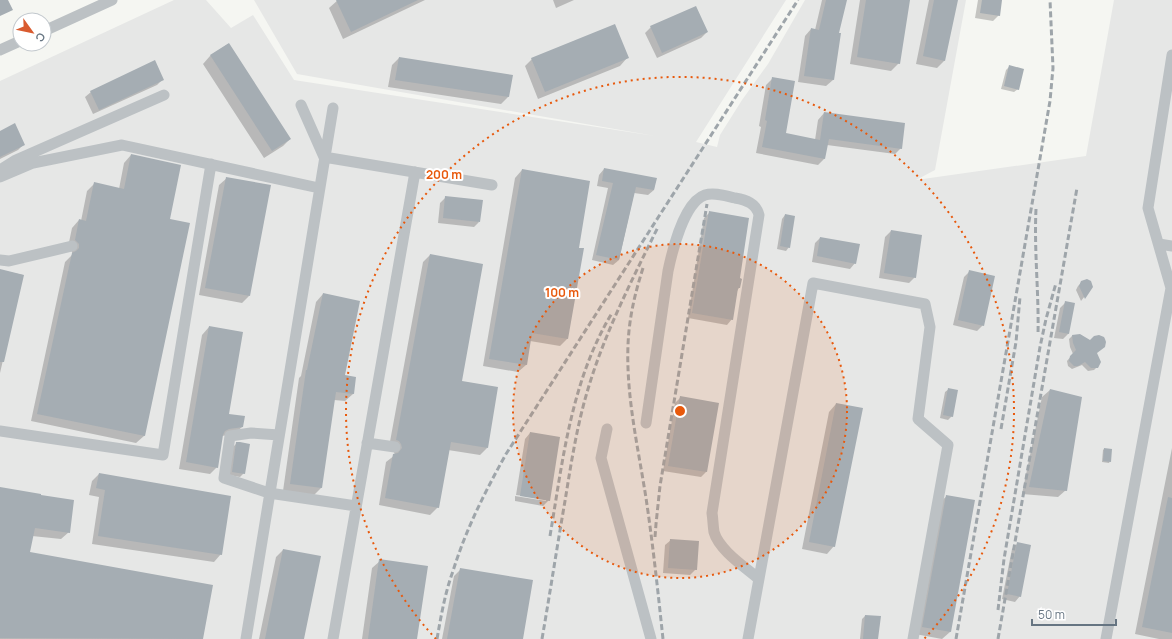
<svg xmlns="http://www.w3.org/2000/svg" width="1172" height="639" font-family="Manrope,sans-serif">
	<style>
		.built { fill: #e6e7e6 }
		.shadow { fill: #0003 }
		.building { fill: #a5adb3 }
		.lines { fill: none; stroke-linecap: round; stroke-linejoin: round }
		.minor { stroke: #bcc1c4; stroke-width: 11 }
		.rail { stroke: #9ea5aa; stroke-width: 3; stroke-dasharray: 6 3; stroke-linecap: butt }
		.ring { fill: none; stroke: #e8590c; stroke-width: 2; stroke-dasharray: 2 4 }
		.centre { fill: #e8590c; stroke: #fff; stroke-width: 2 }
		.ring-label { font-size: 12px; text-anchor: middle; font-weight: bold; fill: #e8590c; stroke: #fff; stroke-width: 4; stroke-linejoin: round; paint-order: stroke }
	</style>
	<rect width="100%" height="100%" fill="#f5f6f2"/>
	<path class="built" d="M174,0h32l25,28 22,-13 41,65 361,56 -358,-62 -43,-74h532l-90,142 21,5 3,-12 22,-35 26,-36 37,-64h161l-31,170 -19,10 170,-24 28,-156h58v639h-1172v-558z"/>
	<path class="shadow" d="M338,0h87l-82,39 -14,-31z
		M553,0h21l-18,8z
		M822,0h24l-8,34h2l-7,46 -7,6 -28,-4 7,-46 6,-7 4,1z
		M860,0h49l-10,63 -8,8 -41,-7z
		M929,0h28l-13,61 -7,7 -21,-4z
		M978,0h23l-2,15 -6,6 -18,-3z
		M651,27l56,5 -6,6 -44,20 -12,-25z
		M228,44l62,95 -7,7 -19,12 -61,-94 7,-8z
		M399,58l113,18 -4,21 -7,7 -113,-17 4,-22z
		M627,58l-7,8 -82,33 -13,-33 7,-7z
		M1010,66l8,23 -4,3 -13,-3 5,-19z
		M773,78l12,56 30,6 3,-20 6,-7 77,35 -6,6 -68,-9 -3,14 -6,6 -62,-12 5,-26 -2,-1 7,-41z
		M163,79l-6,6 -64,29 -8,-17 6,-5z
		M0,132l24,12 -6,6 -18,9z
		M131,155l38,65 20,4 -45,212 -8,7 -105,-22 34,-159 7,-7v-3l-4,-5 4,-19 7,-8 2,1 6,-30 7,-7 25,5 5,-26z
		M604,169l51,10 -1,11 -6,5 -14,-2 -15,67 -6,5 -21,-5 16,-72 -11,-2 2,-11z
		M522,170l56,78 5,1 -16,90 -7,7 -30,-5 -4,24 -8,7 -35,-6 32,-188z
		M227,178l22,118 -7,7 -43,-8 20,-110z
		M446,197l33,25 -5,5 -36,-4 2,-20z
		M710,212l28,67 1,9 -2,3 -5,28 -5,6 -39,-7 16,-100z
		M785,215l4,32 -3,4 -9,-2 5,-30z
		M891,231l24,46 -6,6 -30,-5 6,-41z
		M820,238l35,25 -5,6 -38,-7 3,-19z
		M430,255l30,127 27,66 -7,7 -32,-5 -10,57 -8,8 -51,-10 7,-43 9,-7 -1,-3 -5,-5 34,-185z
		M0,270l23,5 -23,98z
		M969,272l14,53 -6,6 -24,-6 11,-48z
		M1082,282l10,5 -11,14 -5,-11 2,-4z
		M323,294l21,82 11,2 -2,16 -8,7 -11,-1 -13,88 -7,7 -31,-4 16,-113 2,-2 15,-74z
		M1065,303l3,31 -5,5 -9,-1 6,-30z
		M209,327l19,87 14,13 -8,7 -12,2 -5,31 -7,7 -31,-5 23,-134z
		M1080,335l10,6 6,13 1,13 -3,3 -6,1 -6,-6 -10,4 -4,-3 -1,-5 6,-7 -3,-7 -1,-8 3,-3z
		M949,389l3,27 -4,4 -8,-2 5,-26z
		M1050,390l16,100 -8,7 -36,-3 20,-97z
		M681,397l25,75 -5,5 -38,-6 12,-68z
		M836,404l-2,142 -7,8 -25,-5 27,-137z
		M530,433l19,67 -6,6 -28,-5v-5l31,5v-2l-30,-4 9,-56z
		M237,443l7,30 -4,4 -11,-2 4,-28z
		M1172,448v191h-13l-24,-5z
		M1104,449l6,12 -1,2 -7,-1 1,-12z
		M99,474l122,80 -7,8 -122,-18 7,-47 -10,-2 3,-14z
		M0,488l69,44 -8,7 -29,-3 -3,17 183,33 -10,53h-202z
		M947,496l3,136 -8,7 -27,-5 24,-131z
		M671,540l25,29 -6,6 -27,-2 2,-28z
		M1018,543l2,53 -5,6 -13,-3 10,-50z
		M283,550l37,7 -17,82h-44l17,-82z
		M380,561l36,78h-54l10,-71z
		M461,569l61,70h-80l12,-63z
		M865,616l12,23h-17l2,-20z"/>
	<path class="building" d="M0,0h8l5,10 -13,6z
		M336,0h82l-67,32z
		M826,0h21l-8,33h2l-7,47 -30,-4 7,-48 8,2z
		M866,0h44l-10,64 -43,-7z
		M934,0h24l-13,61 -22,-5z
		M982,0h20l-2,16 -20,-3z
		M696,6l12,26 -46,21 -12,-27z
		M615,24l14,34 -84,34 -14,-34z
		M229,43l62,96 -19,12 -62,-96z
		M399,57l114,18 -4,22 -114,-17z
		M155,60l9,20 -65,30 -9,-19z
		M1009,65l15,4 -5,21 -15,-4z
		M772,77l23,4 -9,52 34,7 4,-28 81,11 -3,26 -73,-10 -4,20 -63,-12 5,-26 -2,-1z
		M15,123l10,22 -25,12v-26z
		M131,154l50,11 -11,54 20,4 -45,213 -108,-22 35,-161 4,-2 3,-3v-4l-4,-4 4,-21 7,2 8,-39 30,7z
		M604,168l53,10 -3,12 -18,-3 -17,73 -23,-5 17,-72 -11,-2z
		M522,169l68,12 -11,67h5l-16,91 -36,-6 -5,32 -38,-6z
		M226,177l45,8 -21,111 -45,-8z
		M445,196l38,4 -3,22 -37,-4z
		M709,211l40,7 -9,60 2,1 -2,9h-2l-5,32 -41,-7z
		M785,214l10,2 -5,32 -10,-2z
		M891,230l31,5 -6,43 -32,-5z
		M820,237l40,7 -4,20 -39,-8z
		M430,254l53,10 -21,117 36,6 -10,61 -37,-6 -12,66 -54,-10 8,-44 5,-1 4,-5 -1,-4 -2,-3 -3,-1z
		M0,269l24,6 -20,87h-4z
		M969,270l26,6 -11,50 -26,-6z
		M1087,279l4,2 2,6 -8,12 -6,-13 2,-5z
		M323,293l37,8 -15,74 11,2 -2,17 -18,-2 -14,96 -32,-4 16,-114h1z
		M1065,301l10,2 -6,31 -10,-2z
		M209,326l34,6 -14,82 16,2 -2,11 -14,2 -4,2 -2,4 -5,33 -32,-6z
		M1080,334l10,6 4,-4 5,-1 5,2 1,2 1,3 -1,5 -8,6 4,9 -3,6h-7l-6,-6 -7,4h-4l-5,-5 1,-5 6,-6 -3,-7 -1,-8z
		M948,388l10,2 -5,27 -10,-2z
		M1050,389l32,8 -15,94 -38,-4z
		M680,396l39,7 -12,69 -39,-6z
		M836,403l27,5 -28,139 -26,-5z
		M530,432l30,5 -10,64 -30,-5z
		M236,442h4l10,2 -5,30 -13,-2z
		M1104,448l8,1 -1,13 -8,-1z
		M99,473l132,23 -9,59 -124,-19 7,-46 -9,-2z
		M0,487l41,7v1l33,5 -4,33 -35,-5 -5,24 183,33 -10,54 -203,-1z
		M946,495l29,5 -24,132 -29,-5z
		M1168,497l4,1v135l-30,-6z
		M670,539l29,2 -2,29 -29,-2z
		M1017,542l14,3 -10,52 -14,-3z
		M283,549l38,7 -17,83h-39z
		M379,559l49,7 -11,73h-49z
		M460,568l73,12 -10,59h-76z
		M865,615l16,1 -3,23h-15z"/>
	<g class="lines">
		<path class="minor" d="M44,31l68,-31
			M0,50l20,-9
			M301,105l23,52 168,28
			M0,170l16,-10 148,-65
			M0,177l33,-14 89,-18 197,43
			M1159,244l13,2
			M0,260l9,1 63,-15
			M646,423l22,-152c4,-19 16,-69 37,-76 9,-3 21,1 30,3 11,2 21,5 24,17l-47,298c1,6 1,13 2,19 5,18 31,35 45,47
			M607,429l-6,29 50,181
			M0,431l163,24 48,-291
			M279,435l-28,-2 -21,3 -6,42 45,15 87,13
			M367,443l28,4
			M246,639l87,-531
			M333,639l82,-467
			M748,639l65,-356 112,21 5,23 -12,92 30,26 -35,194
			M1106,639l65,-351 -23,-80 24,-153"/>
		<path class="rail" d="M1036,209c-2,42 3,84 2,126
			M643,268c-8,25 -14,50 -15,77 -2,51 10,102 18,153 7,47 12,94 17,141
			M1001,429l15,-87 4,-45
			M550,536c13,-77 21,-155 62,-223
			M655,537l1,-13 4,-38 47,-282
			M998,610l6,-51 36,-212 6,-28 10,-36
			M437,639c4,-23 8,-46 16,-68 13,-42 32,-79 53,-117l292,-454
			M542,639c8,-46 15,-92 23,-138 6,-37 12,-76 23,-112 17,-57 44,-109 70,-162
			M956,639l94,-538 3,-33 -3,-68
			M998,639l79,-451"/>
	</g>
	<circle cx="680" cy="411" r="167" fill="#e8590c" fill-opacity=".12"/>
	<g class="ring">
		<circle cx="680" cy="411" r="167"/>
		<path d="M436 639A334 334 0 1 1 924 639"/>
	</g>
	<circle cx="680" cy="411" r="6" class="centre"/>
	<g class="ring-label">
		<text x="444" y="179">200 m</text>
		<text x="562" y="297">100 m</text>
	</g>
	<g transform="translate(32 32) rotate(123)"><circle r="19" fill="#ffffff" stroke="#c2c8cd"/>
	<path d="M0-3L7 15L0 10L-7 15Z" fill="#d95b2f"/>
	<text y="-6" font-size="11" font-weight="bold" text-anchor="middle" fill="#667582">С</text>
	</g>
	<path d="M1032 619v6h84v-6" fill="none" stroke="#667582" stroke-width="2"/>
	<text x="1038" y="619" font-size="12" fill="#667582" stroke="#ffffff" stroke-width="3" paint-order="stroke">50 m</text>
</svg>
